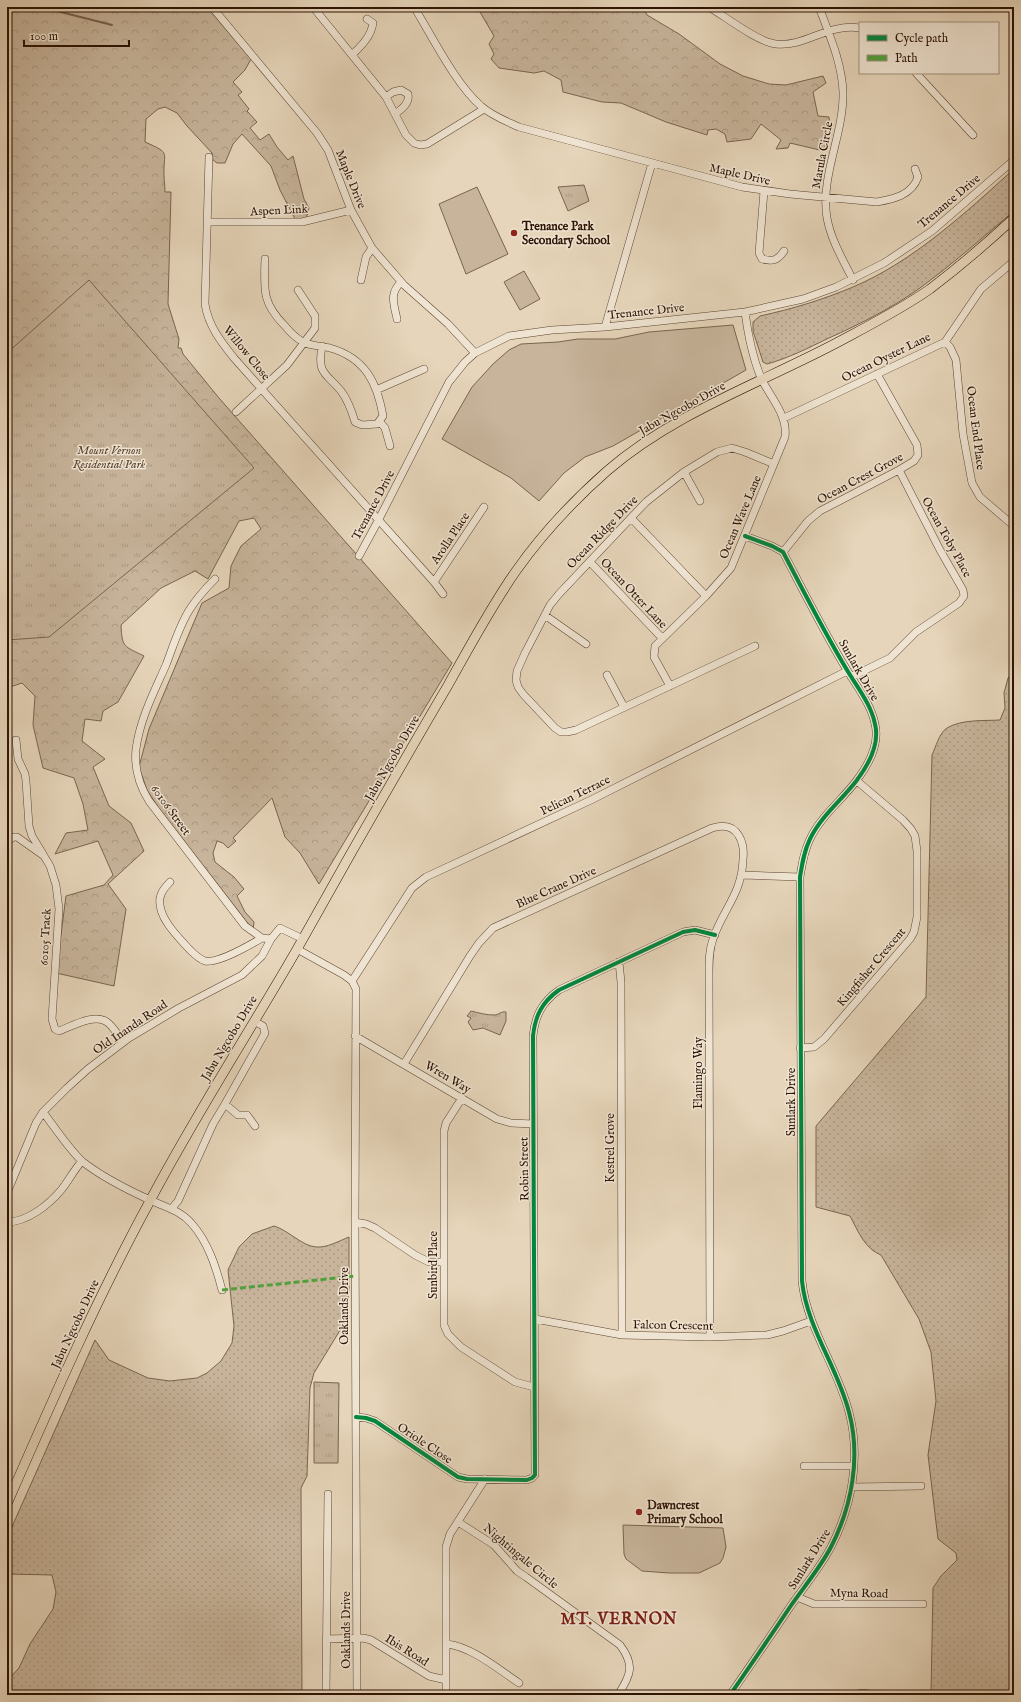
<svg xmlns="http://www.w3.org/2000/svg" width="1021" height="1702" font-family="'IM FELL English',serif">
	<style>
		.grass { fill: url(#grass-dots); stroke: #7a644f }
		.forest { fill: url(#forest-crowns); stroke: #7a644f }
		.park { fill: url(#park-tufts); stroke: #7a644f }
		.garden { fill: #c7b49b; stroke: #7a644f }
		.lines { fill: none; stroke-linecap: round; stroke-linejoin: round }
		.stream { stroke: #76604c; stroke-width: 2 }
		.minor-casing { stroke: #5b4431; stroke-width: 8 }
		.major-casing { stroke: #2d1303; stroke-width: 10 }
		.minor { stroke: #efe4d2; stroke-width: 7 }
		.major { stroke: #e6d5ba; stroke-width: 9 }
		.quiet { stroke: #52a03d; stroke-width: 3; stroke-dasharray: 6 3; stroke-linecap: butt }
		.cycleway-casing { stroke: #efe4d2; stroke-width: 6 }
		.cycleway { stroke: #00873e; stroke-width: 4 }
		.poi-dot { fill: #8f2418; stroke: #efe4d2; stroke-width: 1.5 }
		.labels { text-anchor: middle; stroke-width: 3; stroke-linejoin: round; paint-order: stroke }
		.street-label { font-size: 12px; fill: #2d1303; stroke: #efe4d2 }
		.poi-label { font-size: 12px; font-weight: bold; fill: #2d1303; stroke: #efe4d2; text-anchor: start }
		.park-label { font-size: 12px; font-style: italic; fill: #5b4331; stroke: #efe4d2 }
		.district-label { font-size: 16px; font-weight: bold; letter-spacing: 1px; fill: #7a1f14; stroke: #efe4d2 }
	</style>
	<defs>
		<pattern id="grass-dots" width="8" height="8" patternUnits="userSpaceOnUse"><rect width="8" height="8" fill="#c7b49b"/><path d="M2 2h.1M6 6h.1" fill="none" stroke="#ab9a84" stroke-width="1.8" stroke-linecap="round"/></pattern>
		<pattern id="forest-crowns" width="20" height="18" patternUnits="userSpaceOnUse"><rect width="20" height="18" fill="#c7b49b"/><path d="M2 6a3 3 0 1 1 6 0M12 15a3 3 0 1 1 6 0" fill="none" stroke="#ab9a84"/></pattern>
		<pattern id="park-tufts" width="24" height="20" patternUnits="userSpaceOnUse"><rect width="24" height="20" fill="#c7b49b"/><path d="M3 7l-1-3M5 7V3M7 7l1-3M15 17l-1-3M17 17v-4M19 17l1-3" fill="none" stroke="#ab9a84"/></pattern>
	</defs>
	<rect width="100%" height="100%" fill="#e6d5ba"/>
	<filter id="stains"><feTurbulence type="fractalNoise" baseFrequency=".005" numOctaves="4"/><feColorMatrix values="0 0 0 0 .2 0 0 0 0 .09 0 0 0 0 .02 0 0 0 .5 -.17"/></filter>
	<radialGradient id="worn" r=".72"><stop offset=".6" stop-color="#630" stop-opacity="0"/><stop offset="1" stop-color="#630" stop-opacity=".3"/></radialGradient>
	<path class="grass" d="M1014,169v42c-31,26 -61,53 -94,77 -28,20 -60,36 -91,50 -21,10 -40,20 -62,26l-4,-2 -10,-31v-9l7,-6c32,-7 62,-16 93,-29 61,-26 112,-74 161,-118z
		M1014,671v1024h-83l2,-107 8,-12 16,-16 -1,-7 -18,-14 -10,-84 8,-54 -5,-49 -12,-33 -38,-64c-16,-6 -23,-24 -31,-39l-34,-9v-81l110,-129 6,-242c4,-8 7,-22 15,-27 15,-9 37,-7 53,-8l5,-12 -1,-15 4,-15z
		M274,1226c14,4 28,20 42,21 11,1 23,-6 33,-10v53l-4,32 -31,51 -4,15 -3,88 -6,12 1,207h-295v-14l12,-13 11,-24 23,-35 3,-17 -4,-17 -45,-1v-36l88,-198 14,20 39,18 22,3 27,-3 10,-5 14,-12 11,-18 2,-17 -6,-56 11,-23 13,-13z"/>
	<path class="forest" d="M7,7h200l44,52 -6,11 -12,12 9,10 -4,3 11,14 -2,2 10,11 -7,6 10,12 9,-6 8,13 11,13 5,-4 11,43 5,9 -3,11h-11l-15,-29 -9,-24 -29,-32 -9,10 -8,19h-8l-4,-3 -1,-7 -25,-27 -10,-13 -12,-6 -7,2 -12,10 -1,23c27,12 18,9 19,34 0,5 1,10 1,16h6l-3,112 11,35 -1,9h3l2,6 36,44 233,265 -133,221 -19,-31 -15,-16 -13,-39 -39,40 3,3 -8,7 -5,-5 -6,-2 -4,12 2,9 19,15 10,12 -7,7 8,16 9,10 -1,8 -95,-123 -11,-17 -8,-23 10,-38 53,-126 27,-15 2,-22 10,-20 20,-17 -7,-11 -15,3 -31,58 -13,-8 -34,17 -40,37c1,23 3,21 23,31l-26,46 -15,9 -2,10 -16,-2 -3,22 23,18 -12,8 16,39 22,17 13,28 -36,33 18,25 -12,77 -58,-13 10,-77 38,-11 9,-10 -15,-34 -43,13 11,-21 22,-3 -5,-26 -9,-26 -31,-10 -10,-43 2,-29 -13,-13 -15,5v-615l1,-3 -1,-2v-17l3,-3 -2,-6h-1z
		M477,7h166l4,8 32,19 41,30 23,12 26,8 17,1 37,-9 3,7 -13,9 5,24 11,1 1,10 -6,24 -34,-8 -2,5 -12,1 5,-9 -20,-16 -10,15 -24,3 -2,-8 -9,-5 -8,1 -1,5 -41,-13 -45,-19 -19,-1 -39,-10 -2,-12 -17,-9 -10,2 -35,-5 -8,-9 3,-5 -5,-10 5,-8z"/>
	<path class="park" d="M584,185l5,16 -21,10 -10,-24z
		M89,280l165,188 -205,169 -42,3v-287z
		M471,1011c8,2 15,4 23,4 5,0 7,-4 12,-3v9l-6,14 -17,-7 -10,2 -5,-8 3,-4 -4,-2z
		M314,1382l25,1 -1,80h-24z"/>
	<path class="garden" d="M477,187l31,67 -42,20 -27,-70z
		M524,271l16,28 -20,11 -16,-28z
		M733,325l13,45 -133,76 -28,11 -21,16 -25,28 -28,-23 -69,-39 30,-52 21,-23 16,-14 12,-6 37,-2 20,-3h37l34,-7z
		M623,1525l100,3 3,19 -3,11 -3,5 -21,10h-30l-27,-2 -16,-12 -2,-5z"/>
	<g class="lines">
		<path class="stream" d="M41,7l71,18"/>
		<g class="minor-casing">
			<path id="minor" d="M212,7l105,126 11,17 23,60 21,38 32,37 44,39 27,29
				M313,7l73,90 20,38 8,8 6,2 7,-1 57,-35
				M414,7c18,29 42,78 67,99 11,10 25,15 38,21l223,60 48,7 87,8c17,-3 35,-7 41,-25l-3,-8
				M709,7c17,10 49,35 67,37 30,3 51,-21 84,-16
				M819,7c10,27 23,56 24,85 1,42 -23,84 -16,126 4,22 16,42 26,62
				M352,55c9,-9 19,-18 21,-32l-6,-4
				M916,73l57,62
				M386,97l7,-5 8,-2 7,4c2,9 -6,15 -13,20
				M209,157l-4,147c3,21 16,38 29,54l200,224 9,12
				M764,191l-5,62 3,6c11,3 16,1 22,-8
				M207,222h95l49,-12
				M265,259c-1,31 -3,44 20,67 5,6 11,12 18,16 7,4 19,4 27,6 35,10 47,34 53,68l-6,8 -15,1 -7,-3c-3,-10 -7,-22 -14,-31 -16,-19 -24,-17 -19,-45
				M361,280l5,-23 6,-9
				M397,319c-3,-15 -8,-25 4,-37
				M605,327l47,-164
				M945,342l5,5 6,13 7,74 9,49 8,14 34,29
				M376,390l48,-21
				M236,412l51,-47 28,-37v-12l-17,-26
				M784,418l161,-76 36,-53 33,-28
				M380,422l5,6 5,18
				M684,472l16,29
				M631,518l75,78
				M783,552l25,-31 12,-10 79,-41 15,-9 4,-6 -1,-10 -40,-71
				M359,556l19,-35 71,-139 16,-20 10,-9 34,-17 43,-6 53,-3 140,-15 58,-13 33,-12 48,-24 48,-32 82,-71
				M590,562l72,76
				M215,579c-9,9 -18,19 -25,30 -11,17 -17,38 -24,56 -12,27 -26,54 -30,84 -2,19 3,36 13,52l96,125 17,12 9,1
				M434,582l50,-75
				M546,616l40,28
				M755,646l-179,84 -9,2h-6l-6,-4 -32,-34 -5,-7 -2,-7 1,-9 8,-18 25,-48 9,-11 87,-92 38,-30 33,-20 15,-4 13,4 29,12
				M607,675l17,32
				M851,677l39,-19 26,-26 43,-29 5,-7 -1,-6 -23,-40 -41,-80
				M670,686l-16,-29 1,-11 51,-50 25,-28 54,-131c3,-22 -15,-40 -24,-59 -9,-22 -13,-43 -16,-66
				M16,740l2,19 7,15 1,7 3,45 3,10 11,18
				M7,841l7,-4h3l27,19 6,10 6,19 3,24 -7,110 3,10 4,2c13,-5 36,-18 48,-9 7,5 11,14 16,20
				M742,875l58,2
				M170,882c-4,4 -9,10 -10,16 -3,19 18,39 30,52 4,4 9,9 15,11 13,3 45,-16 57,-23
				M297,949l47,26 8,6 4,8 -1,233 2,473
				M619,962l2,20 1,353
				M352,981l60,-93 14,-11 165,-77 256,-129
				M355,1036l142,83 14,4 22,1
				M800,1048l14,-1 10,-8 86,-100 4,-7 3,-15v-66l-2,-15 -4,-7 -8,-9 -46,-39
				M404,1064l66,-108 9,-13 14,-15 219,-100c10,-3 21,-3 27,8 4,7 5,15 4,23 -1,35 -20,50 -30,80 -4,11 -4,22 -4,34l1,364
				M462,1098l-16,25 -2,8v194l4,9 13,13 54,35 19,5
				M225,1104l13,11h9l8,11
				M43,1112c10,13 28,40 40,50 18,14 45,28 67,38 15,7 30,10 42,24 16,18 24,43 30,66
				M7,1193l29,-70 7,-11 24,-24 21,-19 41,-31 50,-30 63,-33 20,-19 9,-17 9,-11 23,11
				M172,1208l6,-7 35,-77 12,-20 40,-71 -2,-7 -9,-5
				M7,1222c20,0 42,-17 55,-33 7,-9 12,-19 20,-28
				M355,1222l11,2 9,4 40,27 14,7h15
				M535,1319l87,16 88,2 57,-2 16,-4 28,-10
				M356,1417l10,1 9,3 83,56 9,2 60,1 5,-2 3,-3 -2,-439c2,-20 9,-34 26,-46l124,-58 12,-2 20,5
				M804,1466h50
				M852,1487l69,-1
				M458,1522l36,23 23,26 9,6 94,68c15,20 11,30 -2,50
				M797,1597l17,7h109
				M326,1639l37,-1 8,2 58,36 17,4
				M447,1644c25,3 51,25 72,39
				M326,1695l2,-201
				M446,1695v-148l4,-13 35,-55
				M730,1695c20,-29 40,-58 60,-88 13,-19 30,-39 41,-60 21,-41 30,-90 18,-135 -12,-46 -42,-84 -47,-131l-2,-404c2,-13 4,-26 10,-38 11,-23 32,-39 47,-59 12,-16 23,-36 18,-56 -4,-20 -18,-37 -28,-54 -23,-38 -43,-78 -64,-118l-11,-6 -27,-10
				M854,1695l7,-2 19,2"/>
		</g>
		<g class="major-casing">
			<path id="major" d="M7,1504c45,-103 90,-206 144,-305 45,-85 97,-165 145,-248 18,-32 36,-64 54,-96 32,-56 64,-112 97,-168 22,-39 43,-79 69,-116 26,-37 57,-70 91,-100 68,-59 157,-89 235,-131 30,-16 61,-32 88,-51 29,-22 57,-46 84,-71"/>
		</g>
		<use href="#minor" class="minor"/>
		<use href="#major" class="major"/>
		<path class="quiet" d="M222,1290l133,-14"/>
		<g class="cycleway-casing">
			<path id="cycleway" d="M356,1417l10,1 9,3 83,56 9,2 60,1 5,-2 3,-3 -2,-439c2,-20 9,-34 26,-46l124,-58 12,-2 20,5
				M730,1695c20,-29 40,-58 60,-88 13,-19 30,-39 41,-60 21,-41 30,-90 18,-135 -12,-46 -42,-84 -47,-131l-2,-404c2,-13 4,-26 10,-38 11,-23 32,-39 47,-59 12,-16 23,-36 18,-56 -4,-20 -18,-37 -28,-54 -23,-38 -43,-78 -64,-118l-11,-6 -27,-10"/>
		</g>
		<use href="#cycleway" class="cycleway"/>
	</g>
	<g class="poi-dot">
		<circle cx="514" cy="233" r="4"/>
		<circle cx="639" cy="1512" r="4"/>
	</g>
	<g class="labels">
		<g class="street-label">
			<text transform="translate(822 155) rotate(-79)" y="4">Marula Circle</text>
			<text transform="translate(740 174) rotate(13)" y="4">Maple Drive</text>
			<text transform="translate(351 179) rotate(68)" y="4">Maple Drive</text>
			<text transform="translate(949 201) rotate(-40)" y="4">Trenance Drive</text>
			<text transform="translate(279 210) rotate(-3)" y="4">Aspen Link</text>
			<text transform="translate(646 311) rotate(-6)" y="4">Trenance Drive</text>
			<text transform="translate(247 353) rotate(51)" y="4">Willow Close</text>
			<text transform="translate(886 357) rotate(-26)" y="4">Ocean Oyster Lane</text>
			<text transform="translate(682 408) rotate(-29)" y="4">Jabu Ngcobo Drive</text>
			<text transform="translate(976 428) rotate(83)" y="4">Ocean End Place</text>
			<text transform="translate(860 478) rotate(-28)" y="4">Ocean Crest Grove</text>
			<text transform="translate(373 505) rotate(-62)" y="4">Trenance Drive</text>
			<text transform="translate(740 517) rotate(-67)" y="4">Ocean Wave Lane</text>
			<text transform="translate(602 532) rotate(-46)" y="4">Ocean Ridge Drive</text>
			<text transform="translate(947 537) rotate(61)" y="4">Ocean Toby Place</text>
			<text transform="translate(450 538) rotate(-56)" y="4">Arolla Place</text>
			<text transform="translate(634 593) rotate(47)" y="4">Ocean Otter Lane</text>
			<text transform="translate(859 670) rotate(60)" y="4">Sunlark Drive</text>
			<text transform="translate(392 758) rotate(-60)" y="4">Jabu Ngcobo Drive</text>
			<text transform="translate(575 795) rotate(-26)" y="4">Pelican Terrace</text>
			<text transform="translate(171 810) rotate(54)" y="4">60106 Street</text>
			<text transform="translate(556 887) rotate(-24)" y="4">Blue Crane Drive</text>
			<text transform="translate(45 937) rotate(-87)" y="4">60105 Track</text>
			<text transform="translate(871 967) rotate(-50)" y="4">Kingfisher Crescent</text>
			<text transform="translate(130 1027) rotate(-34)" y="4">Old Inanda Road</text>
			<text transform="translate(229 1038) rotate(-59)" y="4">Jabu Ngcobo Drive</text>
			<text transform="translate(698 1073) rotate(-90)" y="4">Flamingo Way</text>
			<text transform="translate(448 1077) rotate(31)" y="4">Wren Way</text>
			<text transform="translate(791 1102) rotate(-90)" y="4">Sunlark Drive</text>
			<text transform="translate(610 1148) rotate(-90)" y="4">Kestrel Grove</text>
			<text transform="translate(524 1169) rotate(-91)" y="4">Robin Street</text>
			<text transform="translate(433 1265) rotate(-90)" y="4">Sunbird Place</text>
			<text transform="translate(344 1306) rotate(-90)" y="4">Oaklands Drive</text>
			<text transform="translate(75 1324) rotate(-65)" y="4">Jabu Ngcobo Drive</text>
			<text transform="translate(673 1325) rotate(1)" y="4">Falcon Crescent</text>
			<text transform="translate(425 1443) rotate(34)" y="4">Oriole Close</text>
			<text transform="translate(521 1556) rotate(40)" y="4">Nightingale Circle</text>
			<text transform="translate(809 1559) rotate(-58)" y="4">Sunlark Drive</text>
			<text transform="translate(859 1593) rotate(1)" y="4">Myna Road</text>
			<text transform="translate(346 1630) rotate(-90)" y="4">Oaklands Drive</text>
			<text transform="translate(407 1650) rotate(32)" y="4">Ibis Road</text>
		</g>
		<g class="poi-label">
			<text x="522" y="230">Trenance Park<tspan x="522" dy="14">Secondary School</tspan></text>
			<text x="647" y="1509">Dawncrest<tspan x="647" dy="14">Primary School</tspan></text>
		</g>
		<g class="park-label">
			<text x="109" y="454">Mount Vernon<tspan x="109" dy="14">Residential Park</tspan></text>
		</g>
		<g class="district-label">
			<text x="619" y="1624">MT. VERNON</text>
		</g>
	</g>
	<rect width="1021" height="1702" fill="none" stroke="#e6d5ba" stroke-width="24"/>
	<rect x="8" y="8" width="1005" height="1686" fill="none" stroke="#2d1303" stroke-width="2"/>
	<rect x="12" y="12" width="997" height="1678" fill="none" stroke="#2d1303"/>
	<rect x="859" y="22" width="140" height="52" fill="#efe4d2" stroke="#a1907f"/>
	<rect x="867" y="35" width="20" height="6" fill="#00873e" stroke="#a1907f"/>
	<text x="895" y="42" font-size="12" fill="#2d1303">Cycle path</text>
	<rect x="867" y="55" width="20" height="6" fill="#52a03d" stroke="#a1907f"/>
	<text x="895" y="62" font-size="12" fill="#2d1303">Path</text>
	<path d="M24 40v6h105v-6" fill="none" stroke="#2d1303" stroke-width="2"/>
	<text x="30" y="40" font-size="12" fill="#2d1303" stroke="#efe4d2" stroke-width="3" paint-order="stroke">100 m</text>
	<rect width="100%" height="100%" filter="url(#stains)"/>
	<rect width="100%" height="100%" fill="url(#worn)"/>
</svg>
